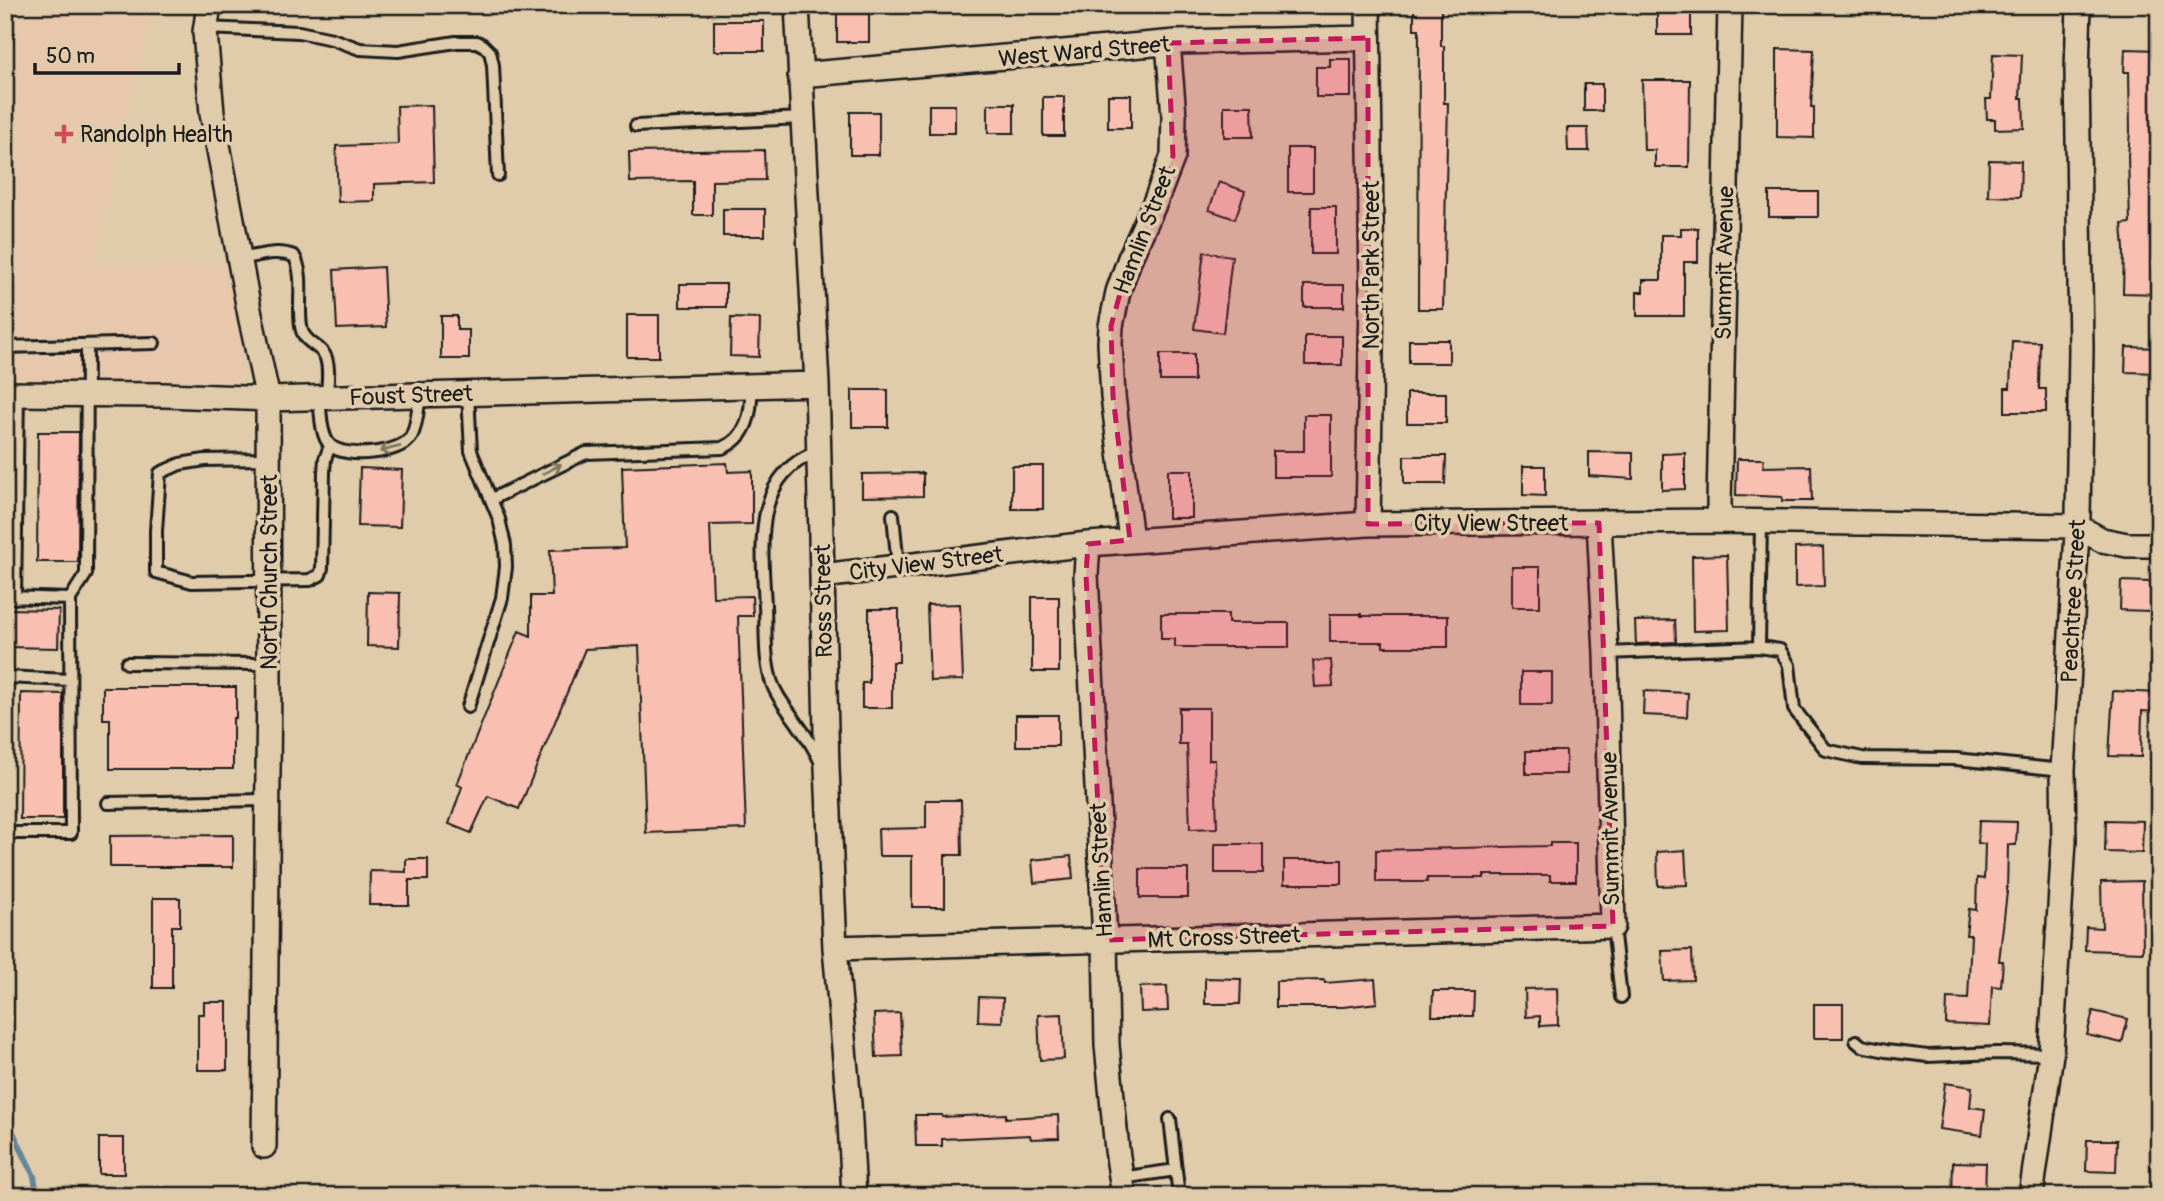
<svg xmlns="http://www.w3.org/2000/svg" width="2164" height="1201" font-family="Pangolin,sans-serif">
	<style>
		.built { fill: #e8c8ac }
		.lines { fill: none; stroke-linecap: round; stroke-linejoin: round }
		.stream { stroke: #63869c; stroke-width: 6 }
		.building { fill: #f9bfb0; stroke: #1c1c1c; stroke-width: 2 }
		.lane-casing { stroke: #1c1c1c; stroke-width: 16 }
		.street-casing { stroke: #1c1c1c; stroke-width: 28 }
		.lane { stroke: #e0ccaa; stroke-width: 10 }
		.street { stroke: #e0ccaa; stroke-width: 23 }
		.oneway { stroke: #7e7463 }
		.marked { fill: #c2185b; fill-opacity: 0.2; stroke: #c2185b; stroke-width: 5; stroke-dasharray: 14 9; stroke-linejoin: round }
		.poi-dot { fill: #d1495b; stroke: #e0ccaa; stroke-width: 2.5 }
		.labels { text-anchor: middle; stroke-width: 7; stroke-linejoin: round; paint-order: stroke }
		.street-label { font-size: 23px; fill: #1c1c1c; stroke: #e0ccaa }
		.poi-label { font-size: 23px; fill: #1c1c1c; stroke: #e0ccaa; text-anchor: start }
	</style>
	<rect width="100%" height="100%" fill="#e0ccaa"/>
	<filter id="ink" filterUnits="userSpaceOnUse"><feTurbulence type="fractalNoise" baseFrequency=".0143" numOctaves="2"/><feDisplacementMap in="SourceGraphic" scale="14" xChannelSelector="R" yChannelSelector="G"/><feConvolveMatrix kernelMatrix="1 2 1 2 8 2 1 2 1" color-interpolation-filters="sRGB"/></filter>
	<g filter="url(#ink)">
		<path class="built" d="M5,5h148l-60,261 132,-3 21,97 -1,13 -8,9 -14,2 -218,-5z"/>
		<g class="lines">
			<path class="stream" d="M5,1115l29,61 3,20"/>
		</g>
		<path class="building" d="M837,5h32v37h-32z
			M1414,5h27v41h3v57h4l-5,206h-25l1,-280h-5z
			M1657,5h34v30h-34z
			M714,21h50v30h-50z
			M1777,49l37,1 -3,57h3v31l-37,-1z
			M2125,49l34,1v244l-36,-1 1,-44 -2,-25 8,-1 -2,-67 2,-25 -1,-59h-5z
			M1993,54l29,1 -2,43h3l1,30 -29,1v-10h-8l-1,-20h5z
			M1330,59h21v38h-35v-30h14z
			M1642,80h48l-1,87h-34v-17h-11z
			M1584,84h18v27h-18z
			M1108,95h23v33h-23z
			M1043,97h21v39h-21z
			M988,104h26v29h-26z
			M432,105l2,77 -60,2v17l-36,1 -2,-56 62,-2 -1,-38z
			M929,105h26v28h-26z
			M1224,106h28l1,31h-29z
			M850,112h29v43h-29z
			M1567,128h21l1,23h-21z
			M1288,148h25v44h-25z
			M764,150l1,30 -53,1v34h-19v-34l-63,1 -1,-30z
			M1989,160l32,1 -1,36 -32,-1z
			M1219,182l26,9 -10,28 -26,-9z
			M1769,192h49v25h-49z
			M1311,207h25v47h-25z
			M723,209h42v27h-42z
			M1681,228h17v34h-14v54h-47v-24h6v-12h18v-45h20z
			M1204,252l28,4 -9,77 -29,-4z
			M383,267l3,60 -49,2 -3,-59z
			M680,284h46v23h-46z
			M1304,285h40v22h-40z
			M627,315h32v42h-32z
			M441,316h16v14h12v29h-28z
			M731,318l29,1 -1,38 -29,-1z
			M1305,336h37v29h-37z
			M1409,340h40v23h-40z
			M2012,341l28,1 -1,47h7v23h-41v-24h5z
			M2126,347l33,1v25l-34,-1z
			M1160,354h34v27h-34z
			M852,390h36v37h-36z
			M1407,393h39v30h-39z
			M1304,415h27v62h-58v-26h31z
			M38,432h41l-1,130h-41z
			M1589,452l44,1v26l-44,-3z
			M1685,453v36l-23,1v-36z
			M1404,456h42l-1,28h-41z
			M1737,459h27l-1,8 48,-1 1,35h-30v-4l-46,-2z
			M727,463l1,9 24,-1v53l-42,1 3,72 39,-1 1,20h-15l8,213 -100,4 -7,-187 -54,3 -66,160 -31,-13 -17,37 -22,-9 13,-37 -5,-3 62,-153 12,5v-40h21l-2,-46 75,-2 -3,-81z
			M1012,466h31v43h-31z
			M1523,466h22v30l-22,-1z
			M360,468l42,2 -2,57 -42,-1z
			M1168,470h24v48h-24z
			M923,473v23l-61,1v-23z
			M1823,547l1,39 -29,1v-39z
			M1727,555l2,75 -36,1 -1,-75z
			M1512,567h28v40h-28z
			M2121,581l30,1 -1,29 -30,-1z
			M368,592l32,1 -1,54 -32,-1z
			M1032,597h27v75h-27z
			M960,604l3,76 -33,1 -3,-76z
			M5,609l54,1 -1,38 -53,-1z
			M869,609h30v53h-7v46h-30v-25h7z
			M1161,614h67v9h61v24h-114v-8h-14z
			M1330,614h31v2h87v31h-65v-5h-53z
			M1675,620l1,22 -40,2 -1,-23z
			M1331,660l2,26 -18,1 -2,-26z
			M1521,672h31v33h-31z
			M103,687h133v31h-3v51h-123v-50h-7z
			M1644,691l44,2 -1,24 -44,-2z
			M2113,691l46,2v19l-17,-1 -1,46 -32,-1z
			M21,693l42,1v125h-43z
			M1179,708h30v52h6l2,68 -27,1 -3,-85h-8z
			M1016,715h42v31h-42z
			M1526,751h40v23h-40z
			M926,800h35l1,55h-17v52h-33v-51h-33l-1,-27 48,-1z
			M2106,820l37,1 -1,32 -37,-1z
			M1979,821l38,1 -1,23h-8l-1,47 -8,69h4l-2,26 -9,-1 -2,40 -44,-2 1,-26 21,1 3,-64h-5l3,-26 7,1 1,-32 7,1 1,-35 -7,-1z
			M233,835v32h-123v-31z
			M1550,843h26v38h-26v-6h-66v3h-57v4h-51v-32l174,-4z
			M1215,844h48v29h-48z
			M1685,850l2,35 -29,1 -1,-34z
			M1071,856l2,23 -39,4 -2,-23z
			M406,859h22v21h-19v25h-40l1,-34 36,1z
			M1284,860h58v24h-58z
			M1140,869h48v29h-48z
			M2142,881l1,71 -58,-2 1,-23 16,1 -1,-46z
			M153,898h27v28h-8v62h-19z
			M1692,950l1,30 -29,1 -2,-30z
			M1205,978l36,1 -1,25h-35z
			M1375,979l2,24 -34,4h-67v-26l48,-1 1,3z
			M1167,986l1,25 -27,1 -1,-25z
			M1557,988l1,37 -18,1v-10l-14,1 -1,-28z
			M1433,991h41l-1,25h-41z
			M979,997l24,1 -1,24 -24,-1z
			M204,1002h23v68h-29v-56h6z
			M1814,1004h29v34h-29z
			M2093,1011l35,8 -6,24 -35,-8z
			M900,1013l2,43 -26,1 -2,-43z
			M1062,1014l2,45 -24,1 -2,-45z
			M1945,1083l27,4 -2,20 15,2 -3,26 -43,-6z
			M1006,1114v4l52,-3 1,23 -28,1 -1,-4 -88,4v7h-26l-1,-31h27v2z
			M99,1138h25v36h-25z
			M2087,1140h30l-1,32 -30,-1z
			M1953,1162l33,1 -1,33h-33z"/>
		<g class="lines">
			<g class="lane-casing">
				<path id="lane" d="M205,28l94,4 33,7 28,10 38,2 58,-9h21l6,3 7,7 3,13 5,110
					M636,126l167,-8
					M240,259c18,-3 36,-10 54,-3 12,20 2,53 8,75 4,12 16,14 22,23 7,11 3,32 3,44
					M5,347l149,-4
					M468,394l3,57 28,68 6,26 1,22 -4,31 -34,109
					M319,398c2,13 1,37 11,47 14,14 70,9 81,-8 6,-11 7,-29 9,-42
					M819,451c-68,23 -57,97 -54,154 1,24 -1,52 6,75 5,17 18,31 28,46 8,11 16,24 22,37
					M268,459l-63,1 -25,4 -20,9 -4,58v41l36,10 118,-2 10,-5 2,-7 2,-96 1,-13 5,-13
					M492,499l94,-46 136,-5c26,-10 30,-36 29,-62
					M893,515l5,52
					M1761,522l-2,125 21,3 9,15 5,44 32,41 36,8 94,1 107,11
					M5,597l65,2
					M15,598l3,-204
					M1606,653l153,-6
					M127,663l142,1
					M5,677l65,3
					M108,803l159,-3
					M5,833h66l-1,-234 16,-25 1,-228
					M1613,926l8,71
					M1856,1041l6,5 24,5 42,5 69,-3 54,1
					M1170,1119l9,77
					M1121,1178l55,-8"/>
			</g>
			<g class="street-casing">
				<path id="street" d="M209,5l-4,27 7,81 38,202 18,84 1,280 -5,467
					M797,5l20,379 10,384 8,180 14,156 5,92
					M1368,5l4,286 -4,233
					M800,75l376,-33 192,-4
					M5,394l160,1 103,4 549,-15
					M1721,521l-2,-16 11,-500
					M1131,540l-18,-144 -3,-53 1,-17 7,-34 12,-34 26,-58 17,-44 1,-40 -6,-73
					M1088,544l-2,31 19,365 2,105 10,105 7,46
					M822,576l266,-32 280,-20 353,-3 355,5 26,14 25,5h32
					M835,948l778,-22 -7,-273 -7,-130
					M2031,1196l20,-142 13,-213 -1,-71 15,-254 3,-166 -4,-280 2,-65"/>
			</g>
			<use href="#lane" class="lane"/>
			<use href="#street" class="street"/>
		</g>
		<defs><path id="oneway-shaft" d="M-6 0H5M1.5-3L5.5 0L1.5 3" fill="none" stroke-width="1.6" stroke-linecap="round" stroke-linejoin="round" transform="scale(1.75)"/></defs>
		<g class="oneway">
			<use href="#oneway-shaft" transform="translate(390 449) rotate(166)"/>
			<use href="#oneway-shaft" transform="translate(552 469) rotate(-28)"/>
		</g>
	</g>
	<path class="marked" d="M1368,38v486l231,-1 14,403 -508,14 -19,-365 2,-31 42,-4 -17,-144 -2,-70 19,-68 43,-102 -5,-113z"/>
	<path class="poi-dot" d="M60.5 123.5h7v7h7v7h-7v7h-7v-7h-7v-7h7z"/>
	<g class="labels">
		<g class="street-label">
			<text transform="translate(1084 51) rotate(-5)" y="8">West Ward Street</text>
			<text transform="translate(1144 230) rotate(-69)" y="8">Hamlin Street</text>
			<text transform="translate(1724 263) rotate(-89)" y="8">Summit Avenue</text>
			<text transform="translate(1371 265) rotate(-90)" y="8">North Park Street</text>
			<text transform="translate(411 395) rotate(-2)" y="8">Foust Street</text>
			<text x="1491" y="531">City View Street</text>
			<text transform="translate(926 563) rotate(-7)" y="8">City View Street</text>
			<text transform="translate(269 572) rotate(-90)" y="8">North Church Street</text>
			<text transform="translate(823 601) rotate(-91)" y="8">Ross Street</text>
			<text transform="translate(2073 601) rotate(-87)" y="8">Peachtree Street</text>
			<text transform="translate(1610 829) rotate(-91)" y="8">Summit Avenue</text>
			<text transform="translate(1101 870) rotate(-93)" y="8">Hamlin Street</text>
			<text transform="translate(1224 937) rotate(-2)" y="8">Mt Cross Street</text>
		</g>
		<g class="poi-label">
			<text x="80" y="142">Randolph Health</text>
		</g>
	</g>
	<rect width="2164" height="1201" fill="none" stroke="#e0ccaa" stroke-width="28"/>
	<rect x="14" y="14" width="2136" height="1173" fill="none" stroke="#1c1c1c" stroke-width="2.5" filter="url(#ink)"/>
	<path d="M35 63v10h144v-10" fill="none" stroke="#1c1c1c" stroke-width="3.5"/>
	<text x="46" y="63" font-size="21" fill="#1c1c1c" stroke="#e0ccaa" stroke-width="5" paint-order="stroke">50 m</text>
</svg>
